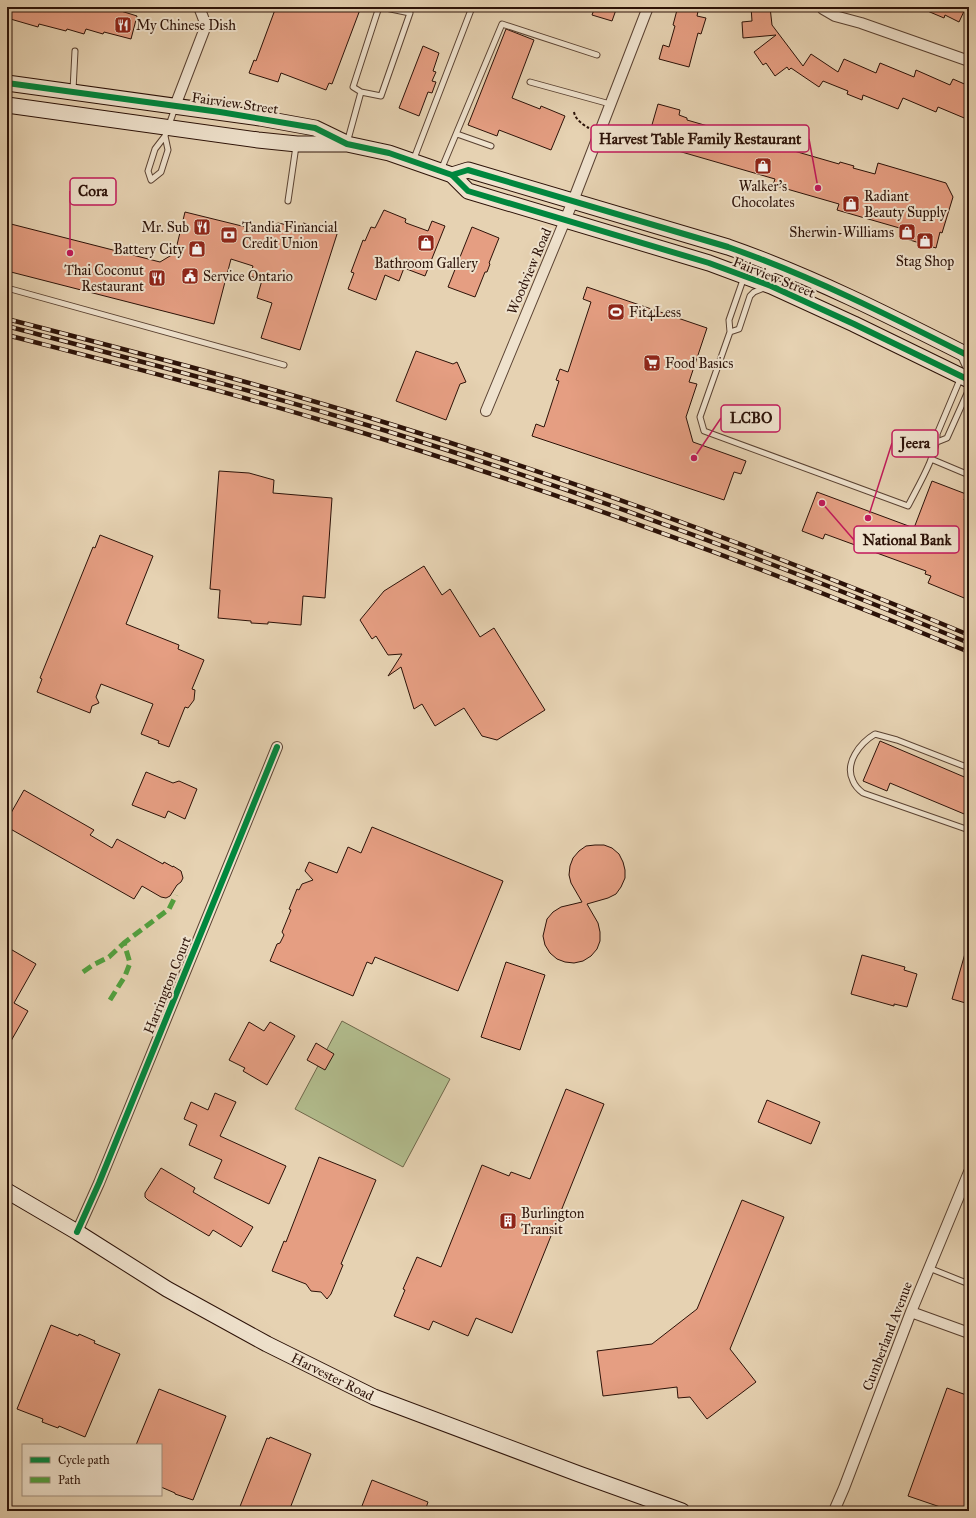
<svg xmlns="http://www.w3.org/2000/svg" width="976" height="1518" font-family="'IM FELL Great Primer',serif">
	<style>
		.green { fill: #b2bd8e; stroke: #6f684b }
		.building { fill: #e59e82; stroke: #2c1208 }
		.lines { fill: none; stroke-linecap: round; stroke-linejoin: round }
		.service-casing { stroke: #5a4232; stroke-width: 7 }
		.minor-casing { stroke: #5a4232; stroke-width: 12 }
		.secondary-casing { stroke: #2c1208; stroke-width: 17 }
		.path { stroke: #2c1208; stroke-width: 2; stroke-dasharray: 3 2; stroke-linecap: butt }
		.service { stroke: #efe2cd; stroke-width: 5 }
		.minor { stroke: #efe2cd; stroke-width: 10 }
		.secondary { stroke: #efe2cd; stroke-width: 15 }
		.rail-casing { stroke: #2c1208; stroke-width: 4.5 }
		.rail { stroke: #efe2cd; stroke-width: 3; stroke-dasharray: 9; stroke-linecap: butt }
		.quiet { stroke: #51a03e; stroke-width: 5; stroke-dasharray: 10 5; stroke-linecap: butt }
		.cycleway-casing { stroke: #efe2cd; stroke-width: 8 }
		.cycleway { stroke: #00873e; stroke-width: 6 }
		.labels { text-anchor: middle; stroke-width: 4; stroke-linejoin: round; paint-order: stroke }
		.poi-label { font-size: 14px; fill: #2c1208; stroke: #efe2cd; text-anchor: start }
		.street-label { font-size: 14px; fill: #2c1208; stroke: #efe2cd }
		.leader { fill: none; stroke: #c2185b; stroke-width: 1.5 }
		.callout-dot { fill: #c2185b; stroke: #efe2cd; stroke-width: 1.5 }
		.callout { fill: #efe2cd; stroke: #c2185b; stroke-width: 1.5 }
		.callout-label { font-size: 15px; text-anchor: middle; font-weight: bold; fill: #2c1208 }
	</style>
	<rect width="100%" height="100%" fill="#e6d2b2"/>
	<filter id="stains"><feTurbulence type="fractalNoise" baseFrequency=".005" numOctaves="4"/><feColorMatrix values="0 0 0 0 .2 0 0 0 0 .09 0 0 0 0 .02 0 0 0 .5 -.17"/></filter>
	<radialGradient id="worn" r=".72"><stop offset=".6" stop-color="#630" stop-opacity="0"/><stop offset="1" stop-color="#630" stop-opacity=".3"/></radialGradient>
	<path class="green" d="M342,1021l108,58 -47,88 -108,-58z"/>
	<path class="building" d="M7,7h101l29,9 -6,23 -27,-7 -1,2 -17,-5 -2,5 -17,-5 -1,2 -27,-7 -1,3 -31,-9z
		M276,7h85l-29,77 -3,-1 -3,7 -45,-17 -3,9 -29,-9 5,-13 2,1z
		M595,7h22l-5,14 -20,-6z
		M680,7h19l-2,9 9,2 -5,16 -3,-1 -9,34 -30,-8 4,-14 6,2 6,-21 -2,-1 4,-15 2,1z
		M751,7h19l2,18 31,41 8,-12 27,18 6,-13 32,14 4,-10 34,14 2,-7 34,15 3,-6 16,7v34l-31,-13 -2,5 -33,-14 -5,11 -35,-14 -1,5 -15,-6 1,-3 -25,-10 -4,6 -28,-19 -2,2 -2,-3 -12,9 -9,-13 -3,2 -9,-13 22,-17 -33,3 -1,-16 10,-1z
		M918,7h48l-7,15 -14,-7 -1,3z
		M506,29l28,11 -22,58 28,11 1,-3 24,10 -14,34 -52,-20 -2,6 -29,-11z
		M423,46l16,7 -6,18 3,1 -4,9 4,1 -4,11 -4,-1 -9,24 -20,-8z
		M658,104l22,6 -1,5 8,3v2l152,44 1,-2 14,4 -1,2 22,6 3,-11 68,20 7,14 -11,36 -2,-1 -4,16 -36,-11 3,-8 -66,-19 2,-6 -66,-19 2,-6 -128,-37z
		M384,210l22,9 -1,3 1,1 22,8 4,-10 13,5 -20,50 -21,-8 -5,13 -14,-6 -9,25 -28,-11 6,-16 -3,-1 12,-32 2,1 6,-14 4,1z
		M185,212l69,17 1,-4 12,4 11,-6 24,5 1,-5 35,8 -38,119 -39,-12 11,-35 -15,-5 5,-18 -12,-4 3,-10 -22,-7 -17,65 -207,-53v-48l153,39 15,-9z
		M472,227l27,11 -10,25 1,1 -3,8h-2l-10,25 -27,-10z
		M587,287l120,41 -18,54 8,2 -11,33 7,25 53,19 -5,13 -7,-2 -10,28 -192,-64 4,-12 8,3 15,-46 -3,-1 4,-11 8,3 23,-70 -8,-3z
		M416,351l37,13 4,-2 9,20 -6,2 -14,36 -50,-19z
		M219,471l30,2 25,7 -1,13 59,5 -7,100 -22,-2 -2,29 -33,-3v2l-17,-1v-2l-33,-3 2,-28 -10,-1z
		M932,481l34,13 -2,6 5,2v98l-41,-17 3,-7 -6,-2 1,-3 -101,-37 -2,5 -21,-8 15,-39 97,36z
		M100,535l53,21 -27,68 53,21 -1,4 26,11 -12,29 3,1 -1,10 -6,8 -3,-1 -16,40 -11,-4 1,-2 -18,-7 12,-30 -52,-20 -5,13 3,6 -7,3 -2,7 -53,-21 5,-13 -2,-1 53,-131 2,1z
		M424,566l18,29 8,-6 30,48 14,-9 51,82 -48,30 -15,-4 -18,-28 -29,18 -13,-22 -8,5 -13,-42 -13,9 14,-22 -14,1 -12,-19 -4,3 -12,-19 24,-29z
		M880,741l89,38v37l-79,-33 -3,8 -24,-10z
		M146,772l27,11 6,-2 18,8 -12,30 -17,-8 -3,7 -33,-13z
		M24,790l70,40 -4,5 22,13 5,-9 46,25 1,-2 9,5v-1l8,5 2,7 -2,4 -4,3 -7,11 -4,2 -5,-1 -19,-11 -8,13 -127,-72v-7z
		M372,827l131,54 -45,110 -83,-34 -3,7 -5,-2 -14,34 -83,-35 7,-17 3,-1 4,-8 -2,-3 9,-22 -2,-1 8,-20 2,1 3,-6 11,-4 -8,-9 4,-9 28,11 11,-26 13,6z
		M595,845h9l8,3 7,6 4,8 2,8v8l-4,9 -5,7 -8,4 -21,6 11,19 2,9v9l-3,8 -6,7 -8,5 -9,2 -9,-1 -8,-3 -7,-6 -5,-8 -2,-9 4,-17 6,-7 8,-5 21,-5 -11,-19 -2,-8 1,-9 3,-8 6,-7 7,-5z
		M7,947l29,17 -22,39 14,8 -21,37z
		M966,950l3,1v53l-17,-5z
		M862,955l43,12 -1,3 13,4 -10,33 -13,-3v2l-43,-12z
		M506,962l39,13 -25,75 -39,-13z
		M249,1022l15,9 6,-9 25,14 -28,49 -24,-14 2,-3 -16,-8z
		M316,1043l18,11 -9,16 -18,-10z
		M566,1089l38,15 -92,229 -36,-15 -8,18 -35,-15 -4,9 -35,-14 11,-26 -2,-1 14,-32 24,10 41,-102 27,11 2,-4 19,7z
		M215,1093l21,9 -16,34 66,30 -17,38 -55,-26 8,-18 -33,-15 8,-20 -13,-6 7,-17 17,8z
		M767,1100l53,22 -9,22 -53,-22z
		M319,1157l57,23 -35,84 2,1 -12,29 -4,5 -6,-7 -10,-1 -5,-7 -34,-13 12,-30 2,1z
		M161,1168l34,20 -2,4 60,35 -12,20 -28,-17 -4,6 -61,-36 -3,-3v-4z
		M742,1200l42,17 -54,132 26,33 -49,37 -17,-22 -12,1 -1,-11 -74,9 -6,-45 55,-7 45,-35z
		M51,1325l27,11 1,-2 16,7 -1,2 26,11 -35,83 -26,-11 -1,2 -16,-6 1,-3 -26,-10z
		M947,1388l22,8v115h-17l-44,-15z
		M159,1389l67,27 -33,84 -18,-6v-1l-14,-6v-42h-25z
		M270,1437l41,17 -22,57h-44l-6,-2 28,-71 2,1z
		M372,1480l56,22 -3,9h-65z"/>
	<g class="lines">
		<g class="service-casing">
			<path id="service" d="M379,7l-26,80 8,5 20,4 29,-83 -29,-6
				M530,82l80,22
				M73,90l2,-39
				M457,134l34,12
				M165,136l3,14 -7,22 -10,8 -3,-9 7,-22 10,-13 10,-28
				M347,143l14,-51
				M413,161l58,-151
				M441,170l61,-146 95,31
				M288,201l8,-55
				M753,274l24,-4
				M744,277l-15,43 1,12 -30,85 4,14 204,75c9,-18 30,-53 29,-72l24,-57
				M7,288l277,77
				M730,332l9,-3 11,-33 4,-4 10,-4
				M960,355l9,19
				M937,442l10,-4 22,-49
				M931,459l38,16
				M969,768l-72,-28 -22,-6c-15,9 -31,29 -22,47 2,5 6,9 10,12l106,37
				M929,1268l40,16"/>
		</g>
		<g class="minor-casing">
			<path id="minor" d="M823,7v2l12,7 26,7 108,38
				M175,106l30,-78 -1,-8 -5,-13
				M486,411l87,-210 75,-194
				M77,1232l22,-49 178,-436
				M911,1312l58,21
				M834,1511l10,-23 67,-176 58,-140"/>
		</g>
		<g class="secondary-casing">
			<g id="secondary">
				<path d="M7,83l253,35 55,10 29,14"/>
				<path d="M7,105l251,35 39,4h50l42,9 63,22 16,16 241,72 62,23 83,38 115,56"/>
				<path d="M452,175l16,-5 260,77c83,29 162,69 241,109"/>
				<path id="s1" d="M7,1191l70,41 90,57 100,55 107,53 205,77 103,37"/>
			</g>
		</g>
		<path class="path" d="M574,112c1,7 9,13 15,16"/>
		<use href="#service" class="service"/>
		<use href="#minor" class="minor"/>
		<use href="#secondary" class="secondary"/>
		<g class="rail-casing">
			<path id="rail" d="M7,319c128,33 256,66 383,105 197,60 389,132 579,211
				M7,326c128,34 256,67 383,106 196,61 389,132 579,211
				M7,335c104,27 207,53 310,84 222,66 438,145 652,233"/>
		</g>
		<use href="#rail" class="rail"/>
		<path class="quiet" d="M83,972l10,-7 16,-8 15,-14
			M110,1000l15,-24 5,-13 -6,-20 45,-34 7,-14"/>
		<g class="cycleway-casing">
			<path id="cycleway" d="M7,83l213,29 95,16 32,16 42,9 63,22 16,16 241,72 62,23 83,38 115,56
				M452,175l16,-5 260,77c83,29 162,69 241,109
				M77,1232l22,-49 178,-436"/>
		</g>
		<use href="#cycleway" class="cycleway"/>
	</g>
	<defs>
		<g id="restaurant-square" transform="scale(0.9)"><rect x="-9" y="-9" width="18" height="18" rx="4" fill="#8f2418" stroke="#efe2cd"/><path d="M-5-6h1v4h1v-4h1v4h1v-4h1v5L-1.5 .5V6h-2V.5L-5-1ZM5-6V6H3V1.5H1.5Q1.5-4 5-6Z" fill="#fff"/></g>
		<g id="shop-square" transform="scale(0.9)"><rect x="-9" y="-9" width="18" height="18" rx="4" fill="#8f2418" stroke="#efe2cd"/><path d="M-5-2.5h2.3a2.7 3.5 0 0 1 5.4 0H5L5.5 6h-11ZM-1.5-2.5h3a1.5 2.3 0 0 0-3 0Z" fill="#fff"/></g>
		<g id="bank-square" transform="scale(0.9)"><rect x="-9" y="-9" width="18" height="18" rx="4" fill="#8f2418" stroke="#efe2cd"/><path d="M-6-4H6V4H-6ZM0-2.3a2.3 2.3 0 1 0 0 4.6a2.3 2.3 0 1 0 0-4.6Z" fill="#fff"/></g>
		<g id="civic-square" transform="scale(0.9)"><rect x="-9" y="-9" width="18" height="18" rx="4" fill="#8f2418" stroke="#efe2cd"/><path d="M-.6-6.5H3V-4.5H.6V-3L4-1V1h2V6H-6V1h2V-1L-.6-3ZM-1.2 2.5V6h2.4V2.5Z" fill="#fff"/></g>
		<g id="stadium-square" transform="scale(0.9)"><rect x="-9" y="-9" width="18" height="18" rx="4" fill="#8f2418" stroke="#efe2cd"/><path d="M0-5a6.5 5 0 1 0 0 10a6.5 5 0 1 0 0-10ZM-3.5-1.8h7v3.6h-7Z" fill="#fff"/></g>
		<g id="supermarket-square" transform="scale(0.9)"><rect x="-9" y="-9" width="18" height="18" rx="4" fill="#8f2418" stroke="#efe2cd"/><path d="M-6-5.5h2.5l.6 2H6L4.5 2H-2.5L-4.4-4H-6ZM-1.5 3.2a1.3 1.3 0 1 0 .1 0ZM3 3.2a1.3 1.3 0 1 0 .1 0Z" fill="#fff"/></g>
		<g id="building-square" transform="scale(0.9)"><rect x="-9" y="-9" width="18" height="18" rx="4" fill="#8f2418" stroke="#efe2cd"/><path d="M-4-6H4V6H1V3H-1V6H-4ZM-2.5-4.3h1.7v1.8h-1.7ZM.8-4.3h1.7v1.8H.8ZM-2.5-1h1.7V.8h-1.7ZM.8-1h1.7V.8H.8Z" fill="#fff"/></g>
	</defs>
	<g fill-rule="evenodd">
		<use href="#restaurant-square" x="123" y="25"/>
		<use href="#shop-square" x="763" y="166"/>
		<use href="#shop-square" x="851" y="204"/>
		<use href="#restaurant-square" x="202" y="227"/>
		<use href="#shop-square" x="907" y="232"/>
		<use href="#bank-square" x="229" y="235"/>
		<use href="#shop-square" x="925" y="241"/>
		<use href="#shop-square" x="426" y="243"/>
		<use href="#shop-square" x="197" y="249"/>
		<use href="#civic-square" x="190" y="276"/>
		<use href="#restaurant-square" x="157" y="278"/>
		<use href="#stadium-square" x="616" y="312"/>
		<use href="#supermarket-square" x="652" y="363"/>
		<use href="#building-square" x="508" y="1221"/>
	</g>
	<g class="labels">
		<g class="poi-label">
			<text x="136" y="30">My Chinese Dish</text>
			<text x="763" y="191" text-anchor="middle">Walker's<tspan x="763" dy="16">Chocolates</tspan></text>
			<text x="864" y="201">Radiant<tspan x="864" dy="16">Beauty Supply</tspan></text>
			<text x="189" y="232" text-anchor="end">Mr. Sub</text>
			<text x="242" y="232">Tandia Financial<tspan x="242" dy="16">Credit Union</tspan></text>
			<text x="894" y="237" text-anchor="end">Sherwin-Williams</text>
			<text x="184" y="254" text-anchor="end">Battery City</text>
			<text x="925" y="266" text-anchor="middle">Stag Shop</text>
			<text x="426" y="268" text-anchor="middle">Bathroom Gallery</text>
			<text x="144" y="275" text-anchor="end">Thai Coconut<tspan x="144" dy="16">Restaurant</tspan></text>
			<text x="203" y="281">Service Ontario</text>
			<text x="629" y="317">Fit4Less</text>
			<text x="665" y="368">Food Basics</text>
			<text x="521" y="1218">Burlington<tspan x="521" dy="16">Transit</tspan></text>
		</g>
		<g class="street-label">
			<text transform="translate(235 103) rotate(8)" y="5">Fairview Street</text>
			<text transform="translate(529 271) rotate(-67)" y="5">Woodview Road</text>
			<text transform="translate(774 277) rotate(22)" y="5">Fairview Street</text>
			<text transform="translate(167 985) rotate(-68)" y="5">Harrington Court</text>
			<text transform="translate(887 1336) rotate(-69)" y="5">Cumberland Avenue</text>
			<text dy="5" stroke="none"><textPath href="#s1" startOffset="375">Harvester Road</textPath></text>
		</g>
	</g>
	<path class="leader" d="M818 188L809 139M70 253L70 191M694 458L721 418M868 518L892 443M822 503L854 540"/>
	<g class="callout-dot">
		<circle cx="818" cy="188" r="4"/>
		<circle cx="70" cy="253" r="4"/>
		<circle cx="694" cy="458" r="4"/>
		<circle cx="868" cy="518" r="4"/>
		<circle cx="822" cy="503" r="4"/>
	</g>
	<g class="callout">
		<rect x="591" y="125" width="218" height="27" rx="4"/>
		<rect x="70" y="178" width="46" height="27" rx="4"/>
		<rect x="721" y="405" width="59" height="27" rx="4"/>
		<rect x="892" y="430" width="46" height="27" rx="4"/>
		<rect x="854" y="526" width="105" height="27" rx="4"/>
	</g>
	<g class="callout-label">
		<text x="700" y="144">Harvest Table Family Restaurant</text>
		<text x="93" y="196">Cora</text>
		<text x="751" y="423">LCBO</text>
		<text x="915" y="448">Jeera</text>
		<text x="907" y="545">National Bank</text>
	</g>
	<rect width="976" height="1518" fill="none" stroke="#e6d2b2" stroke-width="24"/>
	<rect x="8" y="8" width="960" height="1502" fill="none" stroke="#2c1208" stroke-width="2"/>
	<rect x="12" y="12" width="952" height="1494" fill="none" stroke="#2c1208"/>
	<rect x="22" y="1444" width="140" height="52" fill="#efe2cd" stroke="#a18f7e"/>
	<rect x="30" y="1457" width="20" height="6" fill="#00873e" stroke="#a18f7e"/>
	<text x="58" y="1464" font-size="12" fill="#2c1208">Cycle path</text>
	<rect x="30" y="1477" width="20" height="6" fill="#51a03e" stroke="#a18f7e"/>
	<text x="58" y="1484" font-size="12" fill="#2c1208">Path</text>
	<rect width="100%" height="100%" filter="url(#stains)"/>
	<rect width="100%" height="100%" fill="url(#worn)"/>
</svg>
